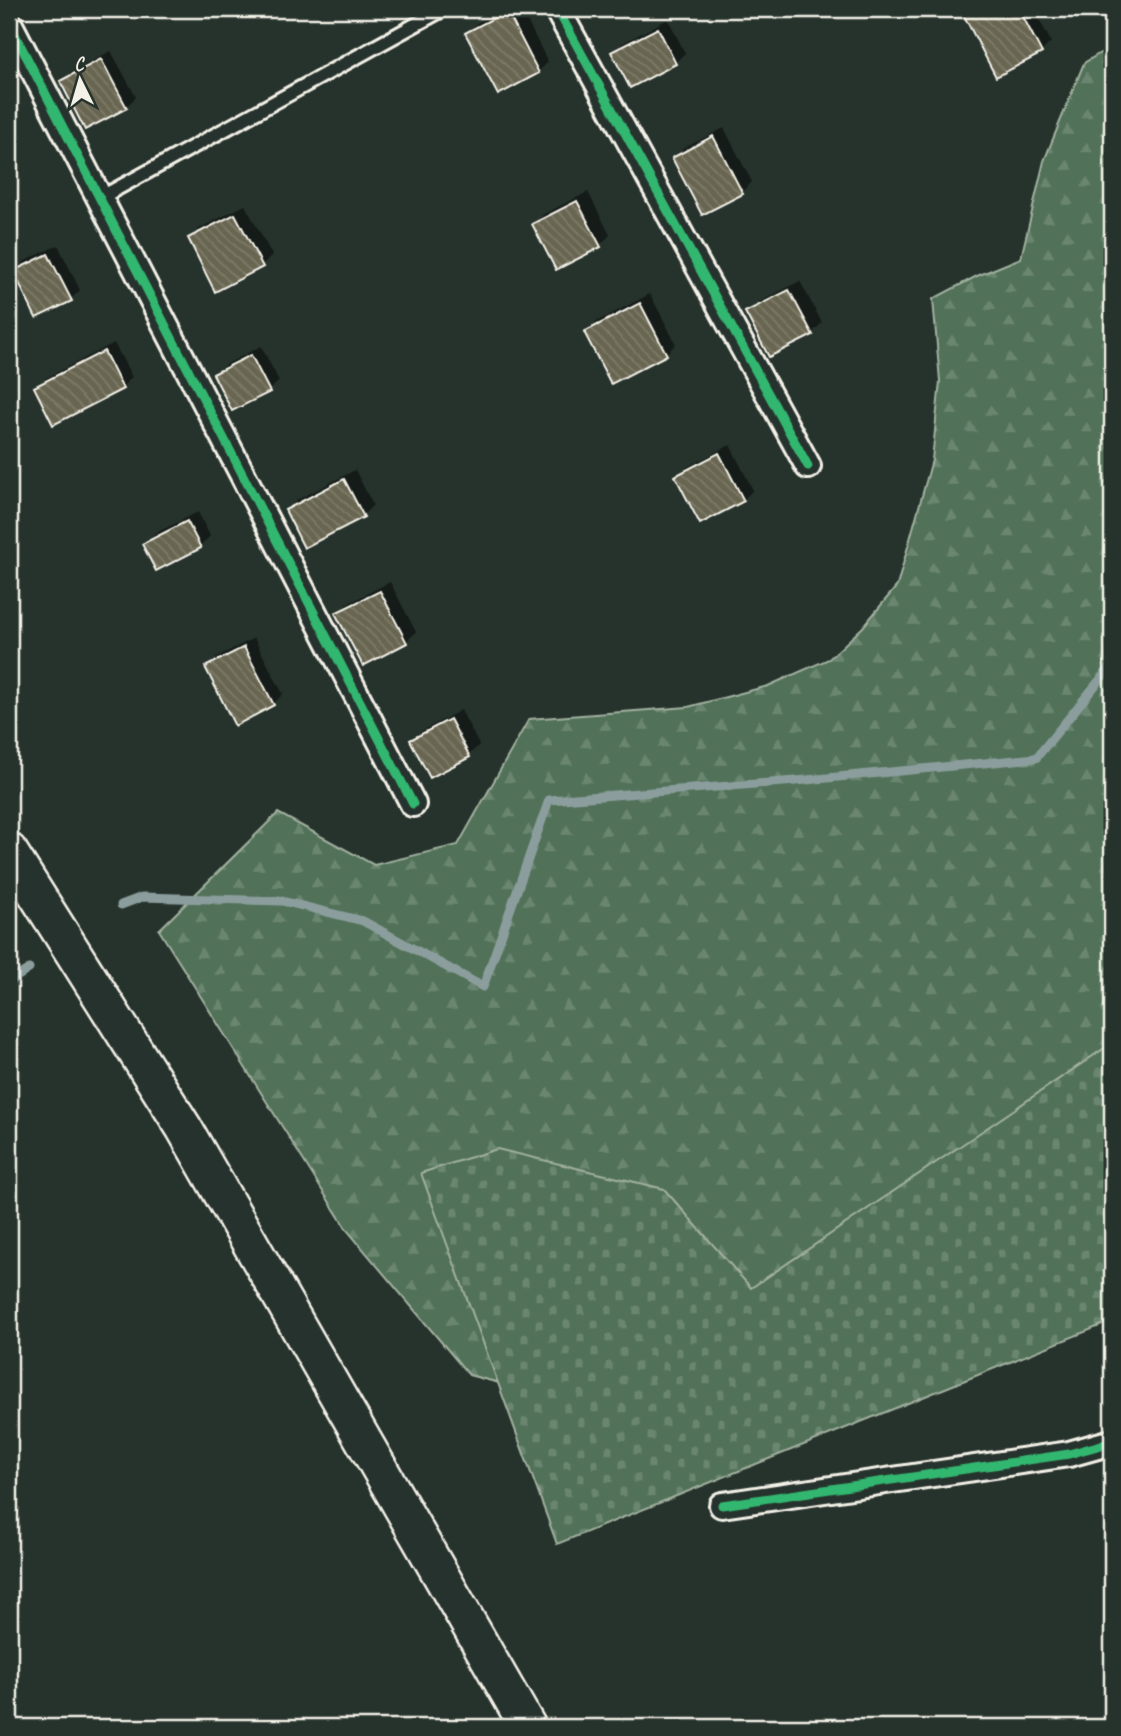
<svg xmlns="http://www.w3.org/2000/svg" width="1121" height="1736" font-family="Caveat,sans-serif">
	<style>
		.forest { fill: url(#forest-firs); stroke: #a2b1a0; stroke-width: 2 }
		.cemetery { fill: url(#cemetery-stones); stroke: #a2b1a0; stroke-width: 2 }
		.shadow { fill: #0007 }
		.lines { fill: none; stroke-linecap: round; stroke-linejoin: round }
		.stream { stroke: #8b9e9d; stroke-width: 9 }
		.building { fill: url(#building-back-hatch); stroke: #f4f1e8; stroke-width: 2 }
		.service-casing { stroke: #f4f1e8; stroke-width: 18 }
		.minor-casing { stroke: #f4f1e8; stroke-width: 30 }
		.secondary-casing { stroke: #f4f1e8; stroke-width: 40 }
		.service { stroke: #26332d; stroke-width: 12 }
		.minor { stroke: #26332d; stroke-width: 24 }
		.secondary { stroke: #26332d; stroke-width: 35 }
		.cycleway-casing { stroke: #26332d; stroke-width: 13 }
		.cycleway { stroke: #33b770; stroke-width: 9 }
	</style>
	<defs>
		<pattern id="forest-firs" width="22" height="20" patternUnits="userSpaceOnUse" patternTransform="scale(1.75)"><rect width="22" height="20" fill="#517159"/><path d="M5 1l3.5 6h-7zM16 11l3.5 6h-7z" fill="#6b8671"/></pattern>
		<pattern id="cemetery-stones" width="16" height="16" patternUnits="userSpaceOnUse" patternTransform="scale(1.75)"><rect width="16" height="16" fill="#517159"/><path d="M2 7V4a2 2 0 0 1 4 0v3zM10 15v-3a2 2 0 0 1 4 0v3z" fill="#6b8671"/></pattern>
		<pattern id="building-back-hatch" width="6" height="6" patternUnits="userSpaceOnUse" patternTransform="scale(1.75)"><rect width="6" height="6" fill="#686551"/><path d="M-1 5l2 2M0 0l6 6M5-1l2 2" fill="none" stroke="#7e7c6a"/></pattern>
	</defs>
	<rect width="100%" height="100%" fill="#26332d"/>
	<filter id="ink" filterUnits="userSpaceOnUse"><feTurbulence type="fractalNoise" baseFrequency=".0143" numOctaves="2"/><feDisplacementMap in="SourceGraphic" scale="14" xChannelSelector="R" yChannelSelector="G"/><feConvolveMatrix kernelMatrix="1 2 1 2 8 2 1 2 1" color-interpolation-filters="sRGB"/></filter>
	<g filter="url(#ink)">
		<path class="forest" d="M1112,46v1212l-521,149 -122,-32 -122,-145 -188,-300 119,-117 96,52 84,-20 71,-126 159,-12 80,-21 61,-27 34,-32 34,-41 35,-126 8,-79 -7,-82 44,-23 44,-18 23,-97 40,-98z"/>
		<path class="cemetery" d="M1112,1038v283l-555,223 -136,-371 76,-24 167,40 87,99 358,-243z"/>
		<path class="shadow" d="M504,9h17l27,53 -10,10 -71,-39 10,-10z
			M968,9h66l17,33 -10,10 -77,-40z
			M668,19l17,34 -10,10 -62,-10 10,-10z
			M111,51l25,46 -10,10 -64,-25 10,-10z
			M724,128l28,54 -10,10 -40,21 -28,-55 10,-10z
			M588,192l22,43 -10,10 -43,23 -23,-44 10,-10z
			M245,205l27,50 -10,10 -72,-27 10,-10z
			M58,245l22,45 -10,10 -55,-29 10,-10z
			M800,281l22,42 -10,10 -64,-20 10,-10z
			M650,294l26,50 -10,10 -80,-22 10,-10z
			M114,343l18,34 -10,10 -86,1 10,-10z
			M261,346l18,35 -10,10 -54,-16 10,-10z
			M730,445l23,45 -10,10 -66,-23 10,-10z
			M355,470l18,35 -10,10 -76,-5 10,-10z
			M198,512l12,24 -10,10 -43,22 -13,-24 10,-10z
			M390,582l26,50 -10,10 -69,-28 10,-10z
			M254,638l29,56 -10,10 -66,-37 10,-10z
			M461,710l18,35 -10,10 -57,-14 10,-10z"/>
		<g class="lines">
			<path class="stream" d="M121,905l21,-8 140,4 81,20 120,66 66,-187 247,-19 240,-23 76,-93
				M9,982l20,-13"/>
		</g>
		<path class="building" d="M968,9h51l23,44 -46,24 -34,-65z
			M507,11l32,62 -41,22 -33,-62z
			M658,28l18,36 -46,24 -19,-36z
			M101,59l26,49 -42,22 -25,-49z
			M713,136l30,58 -41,21 -30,-57z
			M577,201l24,46 -45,23 -24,-46z
			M235,214l28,53 -48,25 -27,-54z
			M48,254l24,47 -36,17 -23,-47z
			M789,290l24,45 -44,22 -24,-45z
			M640,303l27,52 -56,29 -27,-52z
			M104,351l19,38 -70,36 -19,-38z
			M251,355l19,37 -38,19 -19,-37z
			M719,453l25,48 -44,23 -25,-48z
			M344,479l20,38 -60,31 -19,-38z
			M187,521l14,27 -45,23 -14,-27z
			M380,591l27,52 -44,23 -28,-53z
			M244,647l30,58 -39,21 -30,-59z
			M450,719l20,38 -40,21 -20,-38z"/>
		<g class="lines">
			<g class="service-casing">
				<path id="service" d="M100,198l344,-189"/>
			</g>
			<g class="minor-casing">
				<path id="minor" d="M557,9l251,457
					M9,23l404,781
					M722,1505l347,-51 43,-12"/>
			</g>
			<g class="secondary-casing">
				<path id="secondary" d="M9,851l175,277 344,599"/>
			</g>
			<use href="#service" class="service"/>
			<use href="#minor" class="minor"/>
			<use href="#secondary" class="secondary"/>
			<g class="cycleway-casing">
				<path id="cycleway" d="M557,9l251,457
					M9,23l404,781
					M722,1505l347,-51 43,-12"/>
			</g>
			<use href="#cycleway" class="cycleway"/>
		</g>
	</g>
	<rect width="1121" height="1736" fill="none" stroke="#26332d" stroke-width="35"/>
	<rect x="18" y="18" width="1086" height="1701" fill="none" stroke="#f4f1e8" stroke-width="2.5" filter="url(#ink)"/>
	<g transform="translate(80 80) rotate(355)" stroke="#26332d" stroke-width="5" paint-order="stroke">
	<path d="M0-5L12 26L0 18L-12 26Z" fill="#f4f1e8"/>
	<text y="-10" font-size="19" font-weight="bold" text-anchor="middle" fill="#f4f1e8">С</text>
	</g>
</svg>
